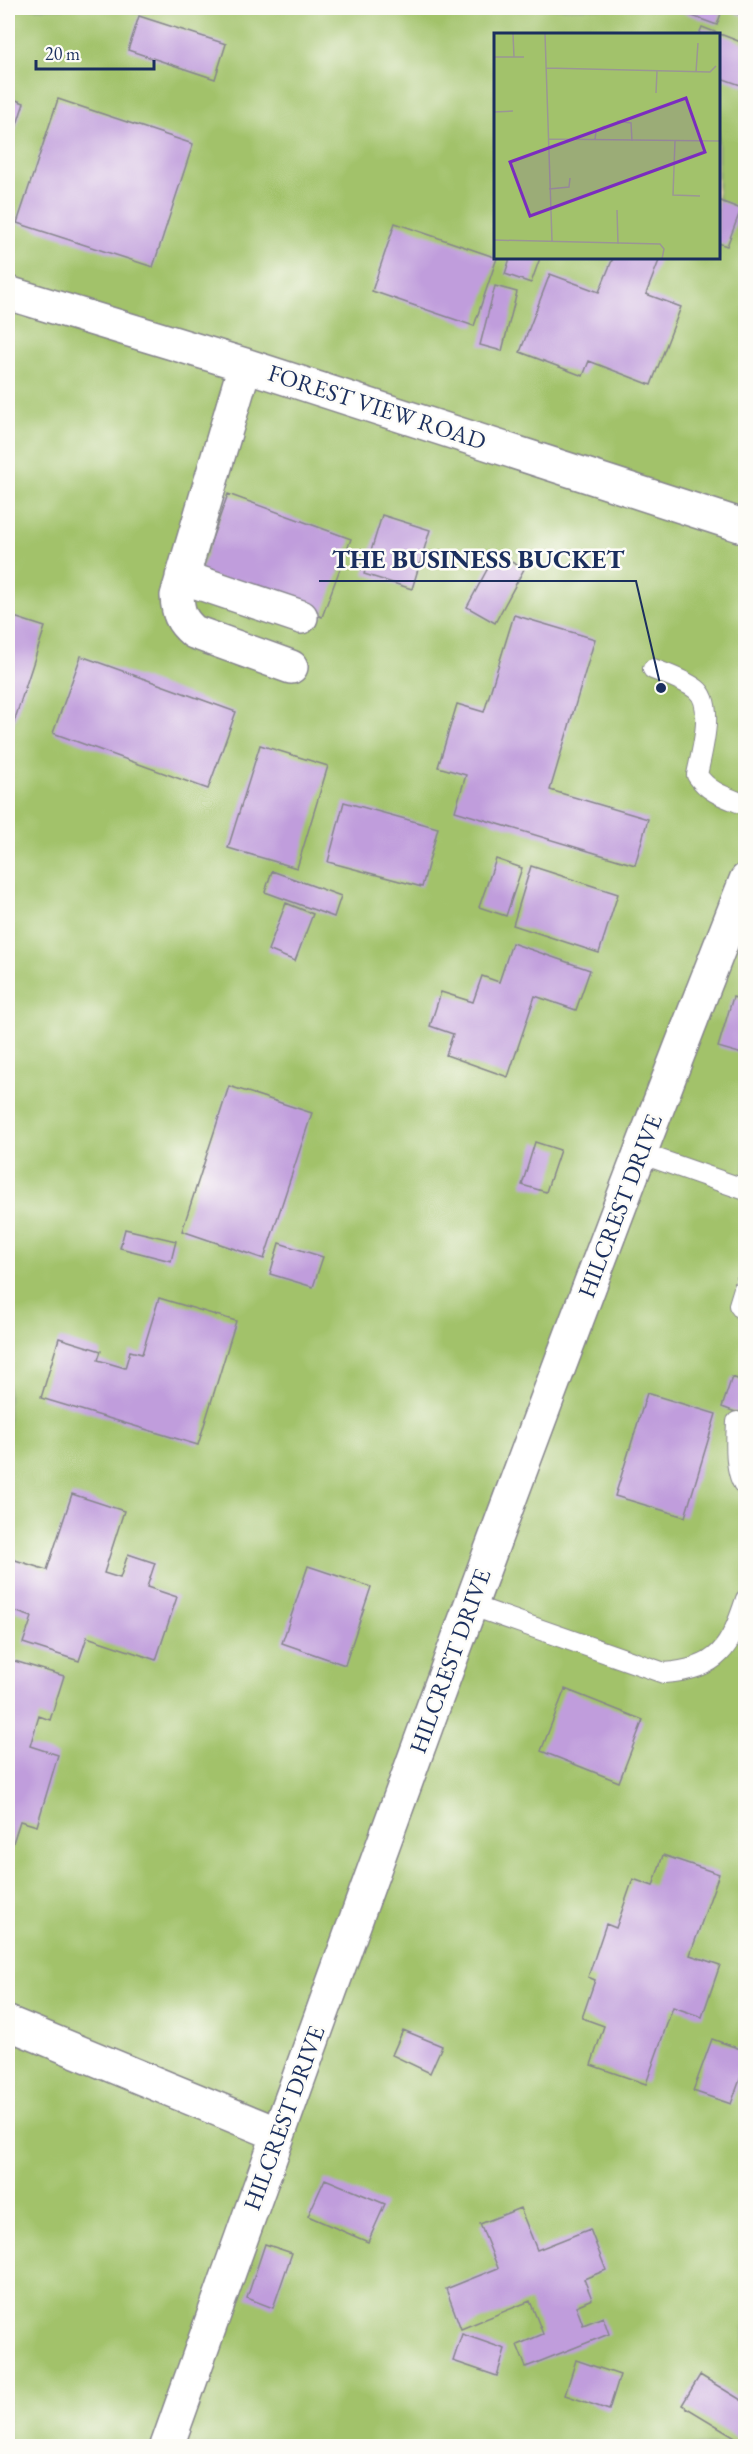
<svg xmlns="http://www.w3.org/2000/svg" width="753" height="2454" font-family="'EB Garamond',serif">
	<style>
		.green { fill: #a2c26b; stroke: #5e7864; stroke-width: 1.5; fill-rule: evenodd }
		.building { fill: #c09ddc }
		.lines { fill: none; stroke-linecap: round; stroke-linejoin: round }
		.lane-casing { stroke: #86858c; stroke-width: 22 }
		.street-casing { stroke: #86858c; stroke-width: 36 }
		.lane { stroke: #fff; stroke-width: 20 }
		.street { stroke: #fff; stroke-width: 33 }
		.labels { text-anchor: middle; stroke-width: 5; stroke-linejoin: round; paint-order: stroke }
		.street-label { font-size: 24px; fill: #1b2f5e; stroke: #fdfcf7 }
		.inset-road { fill: none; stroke: #9b9695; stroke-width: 1.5 }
		.view { fill: #7b2cbf; fill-opacity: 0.15; stroke: #7b2cbf; stroke-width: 3 }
		.inset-edge { fill: none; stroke: #1b2f5e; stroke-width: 3 }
		.leader { fill: none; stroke: #1b2f5e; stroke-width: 2 }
		.callout-dot { fill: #1b2f5e; stroke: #fdfcf7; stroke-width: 2 }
		.callout-label { font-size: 26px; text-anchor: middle; font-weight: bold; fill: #1b2f5e; stroke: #fdfcf7; stroke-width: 5; stroke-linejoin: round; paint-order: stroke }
	</style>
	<rect width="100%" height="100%" fill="#fdfcf7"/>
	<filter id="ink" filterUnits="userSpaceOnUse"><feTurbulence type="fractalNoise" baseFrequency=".0167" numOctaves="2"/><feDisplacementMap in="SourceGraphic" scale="12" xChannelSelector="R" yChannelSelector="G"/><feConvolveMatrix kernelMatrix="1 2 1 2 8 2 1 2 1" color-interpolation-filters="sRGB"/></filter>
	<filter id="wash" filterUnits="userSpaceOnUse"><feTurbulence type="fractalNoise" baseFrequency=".008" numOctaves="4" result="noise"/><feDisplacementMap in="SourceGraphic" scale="24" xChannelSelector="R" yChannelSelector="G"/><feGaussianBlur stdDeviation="1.35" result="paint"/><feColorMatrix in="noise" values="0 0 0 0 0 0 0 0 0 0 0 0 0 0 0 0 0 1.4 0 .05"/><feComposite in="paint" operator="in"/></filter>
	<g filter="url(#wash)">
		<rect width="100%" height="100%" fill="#f0dbb9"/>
		<path class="green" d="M8,8h737v2438h-737zM495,34h223v224h-223z"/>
		<g id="blocks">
			<path class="building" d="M682,8h64v9l-23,-9 -6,17 -36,-13z
				M139,16l87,28 -11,35 -87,-29z
				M702,27l44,17v43l-28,-10v-43h-19z
				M8,97l16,6 -16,49z
				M58,99l135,45 -40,123 -136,-44z
				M718,200l23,9 -14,37 -9,-3z
				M395,223l102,35 -23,68 -102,-35z
				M510,258h30l-9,25 -26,-9z
				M613,258h47l-14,36 35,13 -30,78 -62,-24 -6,15 -63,-24 30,-78 49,18z
				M495,286l22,6 -15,59 -22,-6z
				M228,494l123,45 -29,78 -122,-45z
				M382,515l48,15 -18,59 -48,-15z
				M496,553l28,16 -29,54 -28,-16z
				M8,615l37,12 -32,98 -5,-2z
				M514,615l81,24 -45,151 98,29 -13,46 -180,-54 11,-36 -28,-8 19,-63 27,8z
				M81,656l155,56 -28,77 -155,-56z
				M260,745l68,21 -31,102 -69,-20z
				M344,802l94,26 -16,59 -94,-25z
				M496,859l26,9 -16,48 -27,-9z
				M531,866l87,28 -19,59 -86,-28z
				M272,871l69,25 -7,21 -69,-25z
				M286,903l27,11 -18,47 -27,-11z
				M512,943l78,27 -14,40 -41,-14 -27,81 -62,-22 7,-21 -23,-8 11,-34 32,10 9,-26 17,6z
				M733,997l13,4v54l-28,-8z
				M229,1086l83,27 -48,146 -82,-28z
				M535,1142l25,8 -14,42 -24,-7z
				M125,1229l51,12 -5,20 -51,-13z
				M279,1243l44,14 -10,30 -43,-13z
				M159,1298l77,23 -38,124 -157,-47 18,-60 42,13 -3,9 27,8 5,-17 12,3z
				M732,1377l14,5v34l-24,-9z
				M647,1393l69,21 -31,103 -70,-21z
				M72,1494l52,17 -20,62 16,5 8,-24 27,9 -8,24 30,10 -21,63 -69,-23 -8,24 -56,-18 9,-26 -24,-8v-37l4,-13 35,11z
				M308,1566l63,21 -26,78 -63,-22z
				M8,1659l56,17 -14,44 -11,-4 -9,30 28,9 -21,71 -17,-5 -8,25 -4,-2z
				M565,1689l78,31 -24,62 -78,-31z
				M663,1855l56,19 -29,81 30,10 -18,52 -29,-10 -27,77 -55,-19 13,-39 -22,-8 13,-38 -7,-3 18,-53 10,4 17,-49 20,7z
				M403,2030l39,16 -12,27 -38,-18z
				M712,2039l34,12v12l-15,41 -38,-13z
				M325,2179l60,25 -17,38 -60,-26z
				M520,2208l17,42 53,-21 16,41 -22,9 8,20 -16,7 7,19 20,-8 6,17 -83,33 -9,-22 26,-11 -13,-33 -69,28 -15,-40 52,-21 -18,-44z
				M265,2244l27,9 -19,55 -26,-10z
				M462,2334l43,15 -8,27 -44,-15z
				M576,2360l44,15 -11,35 -44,-15z
				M700,2375l46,28v28l-6,9 -58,-35z"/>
		</g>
	</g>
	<g filter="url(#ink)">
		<use href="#blocks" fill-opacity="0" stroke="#86858c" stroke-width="1.5"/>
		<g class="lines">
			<g class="lane-casing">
				<path id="lane" d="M653,669c15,6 31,11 43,20 20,15 5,65 1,86 12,18 29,22 49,30
					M640,1153l106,37
					M746,1282l-7,23 7,9
					M737,1422c-1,17 -3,53 9,65
					M470,1605l194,68c55,-4 66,-25 82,-74"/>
			</g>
			<g class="street-casing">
				<path id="street" d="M8,293l237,72 501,162
					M245,365l-68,231c1,17 4,25 17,36l97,35
					M182,577l119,40
					M8,2023l270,111
					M167,2446c187,-524 375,-1048 579,-1566"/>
			</g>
			<use href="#lane" class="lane"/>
			<use href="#street" class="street"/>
		</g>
	</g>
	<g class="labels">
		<g class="street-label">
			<text transform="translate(377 407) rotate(18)" y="8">FOREST VIEW ROAD</text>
			<text transform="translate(620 1206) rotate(-69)" y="8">HILCREST DRIVE</text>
			<text transform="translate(450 1661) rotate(-70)" y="8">HILCREST DRIVE</text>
			<text transform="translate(284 2118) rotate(-70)" y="8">HILCREST DRIVE</text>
		</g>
	</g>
	<g transform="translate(494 33)">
		<rect width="226" height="226" fill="#f0dbb9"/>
		<path d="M0,1h226v225h-226z" fill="#a2c26b"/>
		<path class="inset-road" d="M19,1l1,23M51,1l7,207M0,24h30M52,35l164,4 6,-6M202,39l2,-29M162,60l1,-22M0,79l19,-1M123,88l14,2 1,18M54,106l172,2M101,107l1,-9 9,-5M181,108l-2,54 27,1M55,156l20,-2 1,-9M123,177l1,34M0,207l166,4 4,5 -2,10"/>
		<path class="view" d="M192,65l19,54 -175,64 -20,-54z"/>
		<rect width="226" height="226" class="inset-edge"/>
	</g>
	<path class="leader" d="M661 688L636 581H319"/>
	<circle class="callout-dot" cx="661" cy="688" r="6"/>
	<g class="callout-label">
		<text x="478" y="568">THE BUSINESS BUCKET</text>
	</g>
	<rect width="753" height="2454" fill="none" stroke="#fdfcf7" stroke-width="30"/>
	<path d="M36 60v9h118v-9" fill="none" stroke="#1b2f5e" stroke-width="3"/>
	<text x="45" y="60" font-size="18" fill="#1b2f5e" stroke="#fdfcf7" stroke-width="4.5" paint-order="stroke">20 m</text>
</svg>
